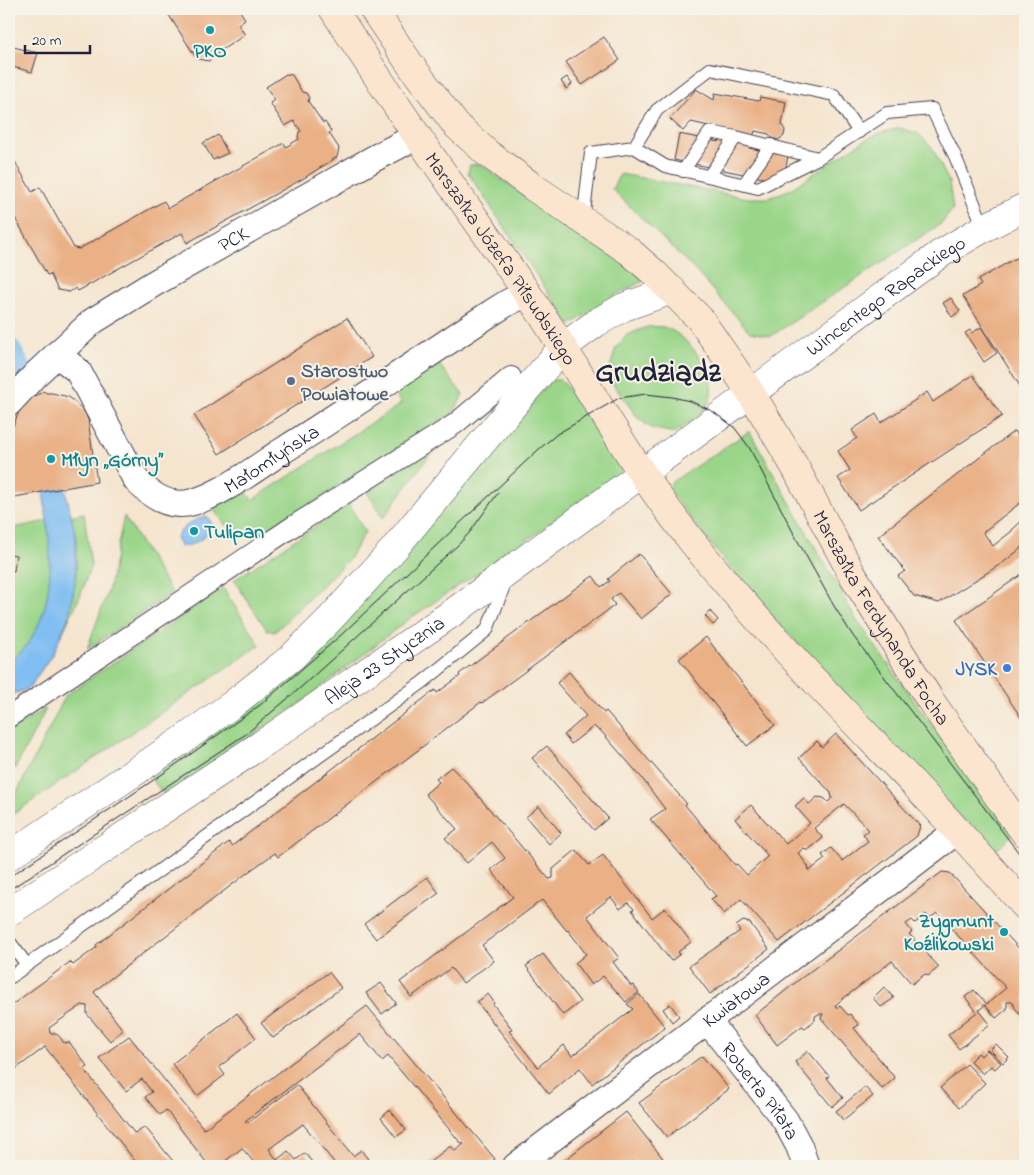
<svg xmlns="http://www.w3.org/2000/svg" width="1034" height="1175" font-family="'Indie Flower',sans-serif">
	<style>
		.green { fill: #9ad589; stroke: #5e7c62 }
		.water { fill: #7fbdf2; stroke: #507096 }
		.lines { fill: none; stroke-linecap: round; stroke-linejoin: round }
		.canal { stroke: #7fbdf2; stroke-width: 22 }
		.building { fill: #eab086; fill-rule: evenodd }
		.service-casing { stroke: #423f51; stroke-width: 14 }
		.pedestrian-casing { stroke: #423f51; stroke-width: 22 }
		.minor-casing { stroke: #423f51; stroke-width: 28 }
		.tertiary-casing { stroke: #423f51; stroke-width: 29 }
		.secondary-casing { stroke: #423f51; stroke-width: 29 }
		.service { stroke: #fff; stroke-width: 12 }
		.pedestrian { stroke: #fff; stroke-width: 20 }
		.minor { stroke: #fff; stroke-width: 26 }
		.tertiary { stroke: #fff; stroke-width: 28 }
		.secondary { stroke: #fbe5cf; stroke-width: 28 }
		.tram { stroke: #22223b; stroke-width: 1 }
		.culture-dot { fill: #0f9aa8; stroke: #f7f3e8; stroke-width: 2 }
		.service-dot { fill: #5c6f8a; stroke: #f7f3e8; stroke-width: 2 }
		.shop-dot { fill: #3f7fe0; stroke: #f7f3e8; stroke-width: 2 }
		.labels { text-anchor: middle; stroke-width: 4; stroke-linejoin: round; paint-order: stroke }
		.culture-label { font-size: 20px; font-weight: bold; fill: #0d838f; stroke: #f7f3e8; text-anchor: start }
		.street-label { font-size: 20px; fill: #22223b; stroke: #f7f3e8 }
		.service-label { font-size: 20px; font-weight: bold; fill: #4e5e75; stroke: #f7f3e8; text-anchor: start }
		.shop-label { font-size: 20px; font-weight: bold; fill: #366cbe; stroke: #f7f3e8; text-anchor: end }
		.town-label { font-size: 30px; font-weight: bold; fill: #22223b; stroke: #f7f3e8 }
	</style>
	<rect width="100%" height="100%" fill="#f7f3e8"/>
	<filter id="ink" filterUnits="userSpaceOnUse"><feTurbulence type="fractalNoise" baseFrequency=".02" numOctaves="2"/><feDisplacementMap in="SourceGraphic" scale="10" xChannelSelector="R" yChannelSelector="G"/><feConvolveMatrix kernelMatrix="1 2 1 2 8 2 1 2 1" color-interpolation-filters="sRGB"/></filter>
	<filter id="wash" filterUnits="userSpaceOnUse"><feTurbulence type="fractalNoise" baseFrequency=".0096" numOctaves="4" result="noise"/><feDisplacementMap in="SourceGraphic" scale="20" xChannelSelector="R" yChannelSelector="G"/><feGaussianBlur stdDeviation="1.12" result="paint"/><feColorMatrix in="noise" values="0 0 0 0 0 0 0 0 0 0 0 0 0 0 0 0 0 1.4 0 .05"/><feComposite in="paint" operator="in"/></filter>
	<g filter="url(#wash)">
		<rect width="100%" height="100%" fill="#f5e5cf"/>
		<path class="green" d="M899,128l18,5 15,14 17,35 4,27 -11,14 -171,113 -21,-4 -59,-66 -79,-77 8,-15 128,24h20l21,-8 74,-49 17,-8z
			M479,164l165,114 -1,3 -24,12 -49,32 -102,-152 2,-8z
			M647,327c5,0 11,-1 16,0 24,6 52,44 48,69 -3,16 -25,29 -37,37l-23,-5 -13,-10 -25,-34 -3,-17 6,-19 11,-13z
			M439,364l24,31 -10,18 -193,124 -30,-6 -20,-26 34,-16 8,11 149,-96 -6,-11z
			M552,380h7l5,3 57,85 -1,7 -35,26 -176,118 -107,83 -137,94 -16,-20 63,-42z
			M748,432h2l106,187 72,101 85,114 -19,19 -238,-254 -51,-62 -35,-45 1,-9 4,-3z
			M437,445l-54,73 -16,-26z
			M349,504l16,28 -16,27 -74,73 -8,-2 -33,-50z
			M84,513l7,52 -10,29 -19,40 -27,42 -26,22v-169z
			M124,516l48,77 -85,56 22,-61z
			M223,588l37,57 -251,172v-9l57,-113z
			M46,709l-31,60 -6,-14v-24z"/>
		<path class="water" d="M65,488l11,49v39l-7,41 -16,36 -23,34 -12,6 -9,-4v-26c52,-42 43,-112 34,-171z
			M204,517h4l5,9c-6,12 -19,19 -32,21l-5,-9c6,-12 16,-17 28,-21z"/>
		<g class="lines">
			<path class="canal" d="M9,348l13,23 9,27"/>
		</g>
		<g id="blocks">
			<path class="building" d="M165,9h78l-3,2 5,8 -7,5 7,11 -28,18 1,2 -9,6 -12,-2z
				M604,37l16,23 -38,25 -16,-23z
				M9,46l29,7 -6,19 -23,-6z
				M286,74l6,1 10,17 4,1 3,5 -1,3 15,22 2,-1 6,9 -2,2 10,15 -2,9 -33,21 -117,65 -5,-10 -104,58 -2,-3 -7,4 -11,-2 -8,-16 -3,1 -38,-68v-56l23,41 8,-5 34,61 5,1 85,-48 4,7 116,-65 2,4 13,-8 -1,-2 1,-5 2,-1 -7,-10 -9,5 -15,-23 5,-3 -9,-13z
				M567,77l5,7 -6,5 -5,-8z
				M696,89l18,11 1,-7 44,8 1,-4 26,5 -4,23 3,5 -1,6 -6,4 -6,-2 -3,-4 -14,-3 -6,17 39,8 -5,26 -109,-22 5,-26 40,8 3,-13 -31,-7 -8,9 -13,-12z
				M218,135l10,18 -15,7 -10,-17z
				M1025,255v139l-62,-98 18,-11 -3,-5 34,-20z
				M951,298l9,13 -8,6 -9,-14z
				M347,318l25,39 -153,97 -25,-39z
				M981,327l16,26 -13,9 -19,-29 5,-3 2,3z
				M973,375l29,41 -143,94 -21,-32 12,-8 -12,-19 19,-13 -5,-8 24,-16 5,9 46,-31 6,10z
				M44,391l2,2h6l17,4 12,11 4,5 3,7 9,62 -88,16v-62l13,-32z
				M1025,430v69l-42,33 10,14 19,-15v-1l13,-12v27l-21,17 -65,41 -25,-7 -16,-20 7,-5 -27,-35 136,-105 4,5z
				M9,554l7,1 -2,16h-5z
				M639,554l33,40 -31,25 -22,-26 -8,6 4,6 -133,98 -1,-1 -203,155 -3,-4 -24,17 -149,115 -8,7 29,38 -13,11 -23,-27v-8l-5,-1 -33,23 1,5h5l4,3 5,7 5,-1 19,25 -4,2 51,65 10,-7 32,39h-38l-94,-119 -36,27v-67l61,-45 3,3 24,-18 -1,-2 133,-103 3,4 203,-156 2,3 23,-17 -1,-2 114,-84 20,-14 8,11 9,-6 -2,-2z
				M1025,572v145l-3,2 -66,-99z
				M710,611l8,9 -5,5 -8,-9z
				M706,637l69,88 -28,21 -68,-87z
				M569,672l35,41 2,-2 81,93 -2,1 50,60 2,-1 10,11 21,-19 -33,-37 16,-14 35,39 24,-21 -15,-17 9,-8 5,6 8,-7 7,1 4,4 4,-4 -1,-5 -32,-35 18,-17 5,6 14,-13 84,92 -3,10 -138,106 -38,-43 -17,15 -13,-15 5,-3 -66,-77 15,-10 -24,-32 -41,-47 -1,1 -5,-5 -23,18 -7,-9 22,-19 -29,-33zM844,804l25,26 -6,4 5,7 -26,20 -11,-13 -9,7 3,4 -16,12 -1,-5 -10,-13 6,-5 3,3 16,-13 -9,-10z
				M547,746l61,72 -14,12 -62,-72z
				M451,767l17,17 81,95 4,-1v-9l23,-19 13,15 14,-10 49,63 13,-10 26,34 -13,10 2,2 -9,7 -39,-51 2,-1 -6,-6 -8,6 -9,-12 -24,19 32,42 -6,4 18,24 2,-1 6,7 -13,10 -23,-26 -12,9 -16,-22 11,-9 -18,-24 -1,1 -25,-31 -60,45 12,16 -31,22 -12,-15 -40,29 -11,-15 113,-85 -22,-27 14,-12 -13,-16 -25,21 -22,-25 12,-9 -32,-35 14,-12 -3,-3z
				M539,806l22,27 -12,11 -23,-27z
				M942,872l8,1 75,82v68l-3,-3 2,-2 -9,-10 -2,-6h-6v7l-11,9 -11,-13 -6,5 11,14 -31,25 -11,-14 29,-23 -12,-15 9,-7 13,14 19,-16 -69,-75 -7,5 -4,-4 -11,9 -3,-3 -6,4 6,8 -3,2 30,33 -11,9 -3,-2 -13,10 -20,-23 -57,44 2,3 3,-2 8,9 2,-1 9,11 -5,3 41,50 -13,11 -61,-71 2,-4h-4l-4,2v4l-10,8 -3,-2 -25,19 -22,-30 45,-36z
				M427,877l12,16 -63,46 -12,-15z
				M743,921l7,2 19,26 -59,45 -21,-28 51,-35 -4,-5z
				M543,954l37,48 -17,13 -37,-49z
				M329,972l12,16 -68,50 -12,-15z
				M381,983l15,20 -14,11 -16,-21z
				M884,987l10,11 -13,9 -8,-9z
				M488,994l6,8 -1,2 19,25 -3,2 29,36 26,-22 8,11 61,-47 -6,-5 12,-10 26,33 -73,57 -12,-16 -31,26 -72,-92z
				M670,1004l9,12 -7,6 -9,-13z
				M367,1006l128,153 -9,7h-61l24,-19h3l3,4 9,-7 -4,-2 -72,-86 -6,5 -22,-27 -115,87 2,2 50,-38 56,71 8,-6 12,16h-36l-34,-42 -34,25 8,11 11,-9 8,9 9,-7 10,13h-58l-15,-18 -23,18h-10l-43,-56 -6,5 -15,-18 7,-5 -10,-13 -16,12 -27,-33 30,-22 75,93z
				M237,1013l19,25 -37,29 6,8 -28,21 -25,-32z
				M996,1044l13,13 -6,6 -13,-13z
				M987,1050l14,13 -6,6 -4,-3 -8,8 -13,-13 8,-8 3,3z
				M808,1051l21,25 -2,2 16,20 -11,9 -37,-45z
				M702,1056l27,33 -62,48 -28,-34z
				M967,1064l18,19 -26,25 -19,-20z
				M865,1087l8,9 -30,24 -7,-9z
				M390,1110l16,20 -10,7 -15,-19z
				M626,1112l43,54h-31l-4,-5 -6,5h-71z"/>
		</g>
	</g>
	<g filter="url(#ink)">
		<use href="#blocks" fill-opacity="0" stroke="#423f51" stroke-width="1"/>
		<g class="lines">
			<g class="service-casing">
				<path id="service" d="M634,147l23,-37 53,-41 124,26 25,37
					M683,171l27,-39 26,5 82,21
					M709,176l27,-39
					M744,184l27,-39
					M583,221l8,-68 43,-6 31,19 93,22 60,-30 69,-45 45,-4 23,47 29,72
					M9,941l18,24
					M9,978l414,-296 64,-52 20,-52"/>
			</g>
			<g class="pedestrian-casing">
				<path id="pedestrian" d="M9,717l286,-192 160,-101 56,-47"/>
			</g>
			<g class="minor-casing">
				<g id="minor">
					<path id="s1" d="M57,354l21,17 58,109c15,16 34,29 57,22 27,-7 62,-33 86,-49 70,-44 139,-92 209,-138l19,-12 20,-10"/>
					<path id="s2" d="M9,403l27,-29 57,-53 60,-37 220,-125 44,-23"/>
					<path id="s3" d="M707,1020l78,100 14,26 7,20"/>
					<path id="s4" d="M516,1166l441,-335"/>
				</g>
			</g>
			<g class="tertiary-casing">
				<g id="tertiary">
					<path d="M9,856l175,-117 49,-35 59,-47 39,-39 62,-68 133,-160 37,-43 33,-24 28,-16 48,-17"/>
					<path id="s5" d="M9,912l262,-174 184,-127 485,-357 44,-26 41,-21"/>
				</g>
			</g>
			<g class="secondary-casing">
				<g id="secondary">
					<path id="s6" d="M333,9c28,43 56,86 85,128 41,60 84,118 124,178 48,73 90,151 145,220 69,88 149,168 227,249 38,40 74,81 111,122"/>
					<path id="s7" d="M373,9l39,58 44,58 31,28 46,34 96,64 24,21 47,47 51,74 44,74 57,107 78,126 79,112 16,21"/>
				</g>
			</g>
			<use href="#service" class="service"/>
			<use href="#pedestrian" class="pedestrian"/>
			<use href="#minor" class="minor"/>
			<use href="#tertiary" class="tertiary"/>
			<use href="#secondary" class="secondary"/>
			<path class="tram" d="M9,877l155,-104 96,-68 80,-69 198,-186 19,-16 62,-36 27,-4 26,3 18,4 22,10 22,16 15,20 45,87 40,72 19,30 172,225
				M9,890l237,-156 53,-45 159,-144 12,-13 28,-39"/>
		</g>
	</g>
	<g class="culture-dot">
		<circle cx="210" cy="30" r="5"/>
		<circle cx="51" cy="459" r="5"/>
		<circle cx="194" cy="531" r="5"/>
		<circle cx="1004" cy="932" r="5"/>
	</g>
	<circle class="service-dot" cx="291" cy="381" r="5"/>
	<circle class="shop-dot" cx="1007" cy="668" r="5"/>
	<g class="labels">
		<g class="culture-label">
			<text x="210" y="57" text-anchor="middle">PKO</text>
			<text x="61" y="466">Młyn „Górny”</text>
			<text x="204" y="538">Tulipan</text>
			<text x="994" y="927" text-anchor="end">Zygmunt<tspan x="994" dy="23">Koźlikowski</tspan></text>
		</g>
		<g class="street-label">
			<text dy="7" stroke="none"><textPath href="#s2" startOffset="280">PCK</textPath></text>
			<text dy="7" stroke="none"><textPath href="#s6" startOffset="301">Marszałka Józefa Piłsudskiego</textPath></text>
			<text dy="7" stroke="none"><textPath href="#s5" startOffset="1072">Wincentego Rapackiego</textPath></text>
			<text dy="7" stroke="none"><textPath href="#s1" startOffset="305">Małomłyńska</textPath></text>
			<text dy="7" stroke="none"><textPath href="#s7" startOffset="805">Marszałka Ferdynanda Focha</textPath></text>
			<text dy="7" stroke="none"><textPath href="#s5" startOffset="452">Aleja 23 Stycznia</textPath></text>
			<text dy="7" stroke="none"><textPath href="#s4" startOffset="276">Kwiatowa</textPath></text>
			<text dy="7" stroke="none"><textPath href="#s3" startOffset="89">Roberta Piłata</textPath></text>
		</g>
		<g class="service-label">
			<text x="301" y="377">Starostwo<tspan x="301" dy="23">Powiatowe</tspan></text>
		</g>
		<g class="shop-label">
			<text x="997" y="675">JYSK</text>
		</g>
		<g class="town-label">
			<text x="658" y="381">Grudziądz</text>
		</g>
	</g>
	<rect width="1034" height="1175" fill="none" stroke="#f7f3e8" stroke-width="30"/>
	<path d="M25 45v8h65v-8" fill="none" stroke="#22223b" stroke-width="2.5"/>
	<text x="32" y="45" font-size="15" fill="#22223b" stroke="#f7f3e8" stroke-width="4" paint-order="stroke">20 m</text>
</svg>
